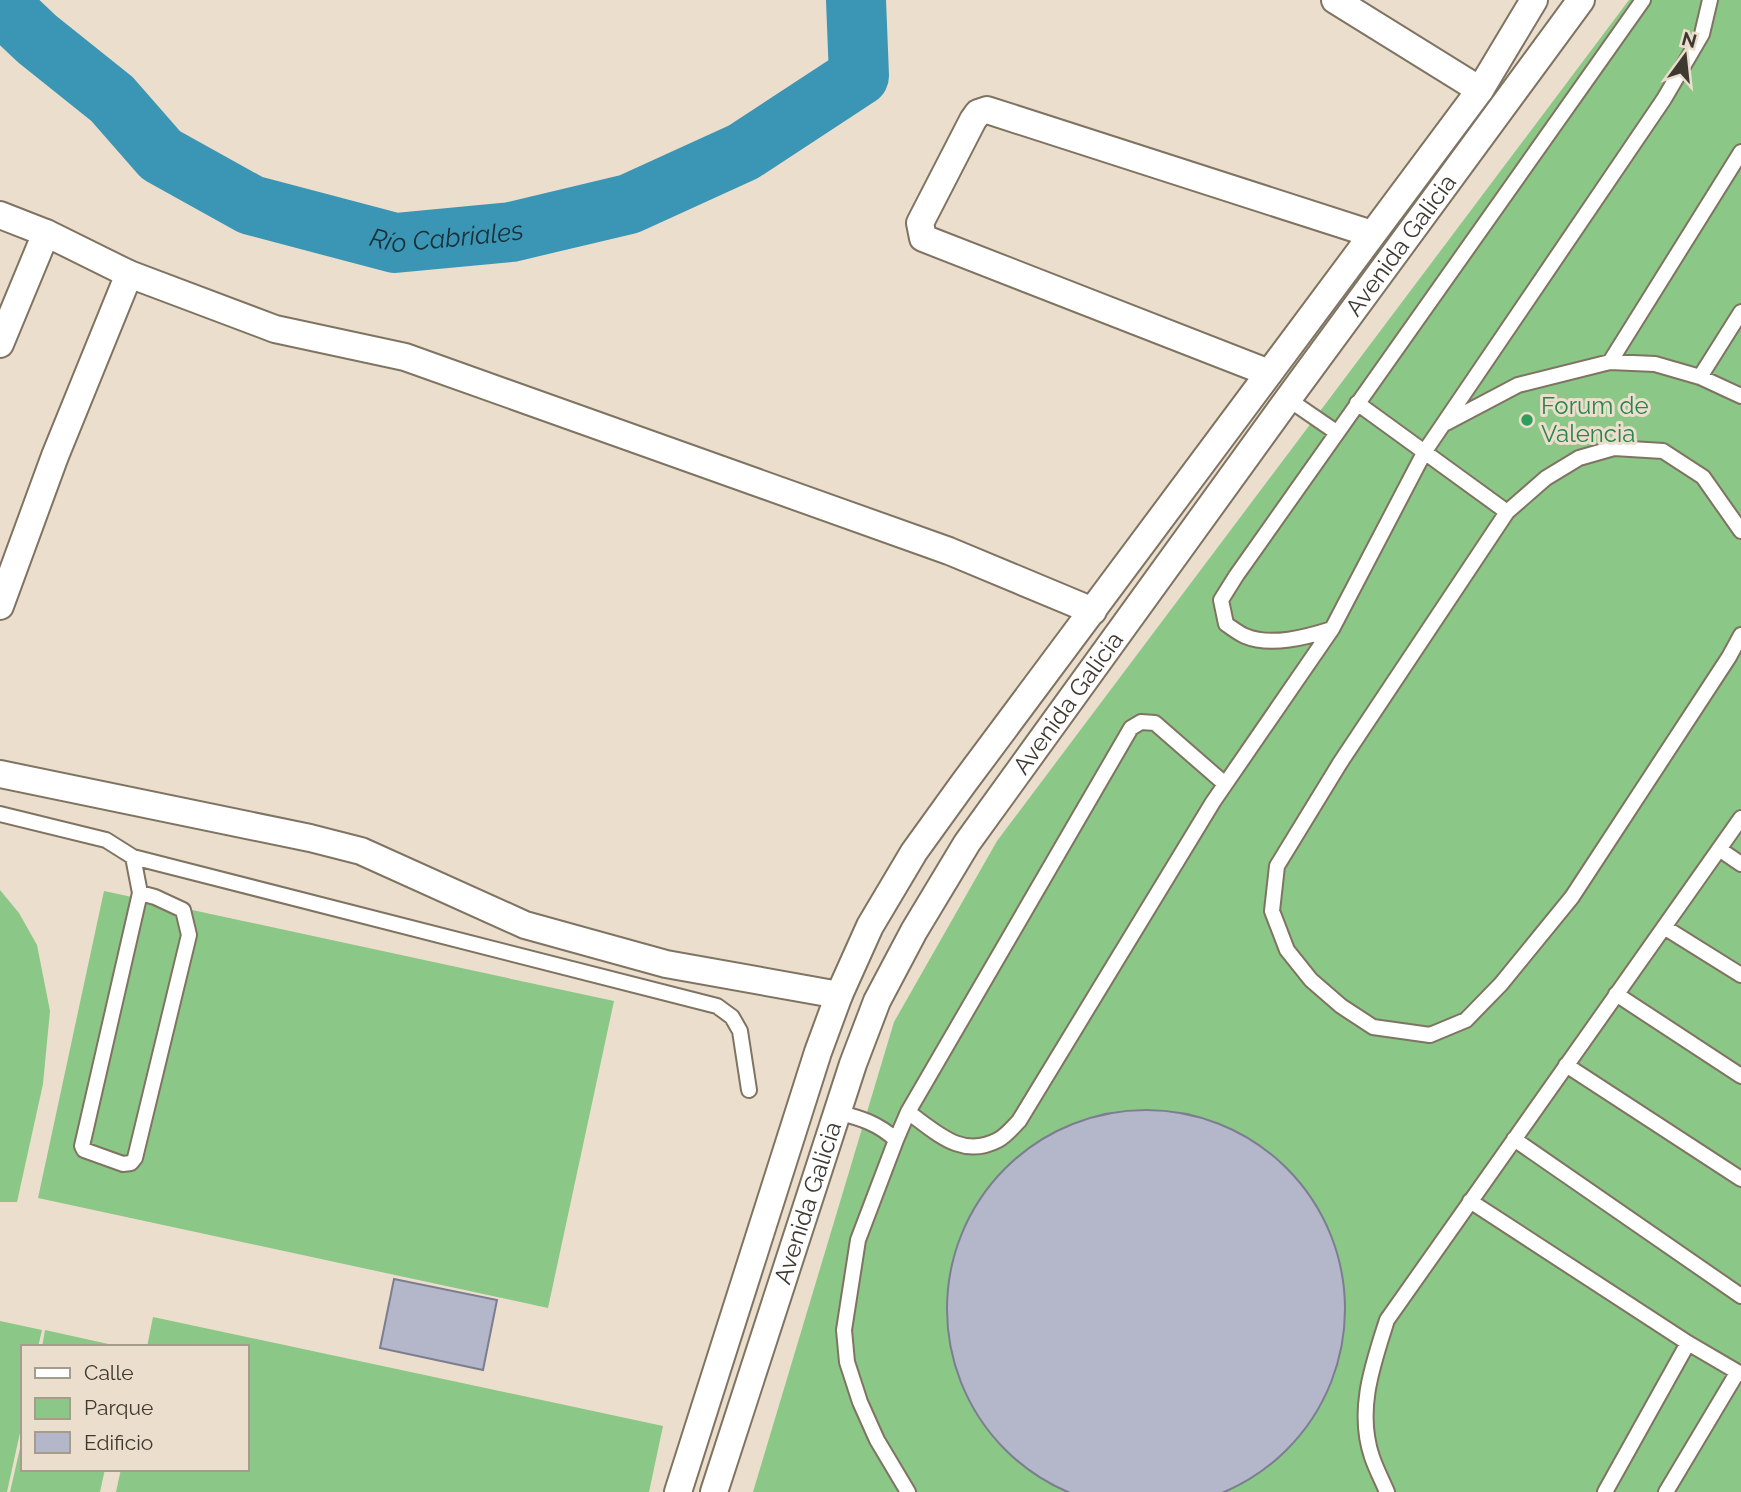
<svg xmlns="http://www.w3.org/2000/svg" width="1741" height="1492" font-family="Raleway,sans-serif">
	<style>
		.green { fill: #8bc786 }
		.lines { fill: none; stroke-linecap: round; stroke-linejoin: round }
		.river { stroke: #3a96b4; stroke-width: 60 }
		.building { fill: #b4b6ca; stroke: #7c7d90; stroke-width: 2 }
		.service-casing { stroke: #7f7362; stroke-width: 18 }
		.minor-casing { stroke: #7f7362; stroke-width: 30 }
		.service { stroke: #fff; stroke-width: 14 }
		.minor { stroke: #fff; stroke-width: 26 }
		.leisure-dot { fill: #2e9e5b; stroke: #ecdecc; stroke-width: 2.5 }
		.labels { text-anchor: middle; stroke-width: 6; stroke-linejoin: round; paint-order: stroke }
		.street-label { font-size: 24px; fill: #3e3931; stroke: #ecdecc }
		.leisure-label { font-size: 24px; fill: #27864d; stroke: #ecdecc; text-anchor: start }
		.water-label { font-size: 26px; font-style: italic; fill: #1b2f37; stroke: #ecdecc }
	</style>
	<rect width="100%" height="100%" fill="#ecdecc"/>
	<path class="green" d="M1629,0h112v1492h-988l141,-470 103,-181z
		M0,890l19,23 18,32 13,66 -7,73 -26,118h-17z
		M104,891l510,110 -66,307 -510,-110z
		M153,1317l510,109 -14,66h-533l5,-23h126v-122h-100z
		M0,1321l42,9 -4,17h-15v72l-16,73h-7z
		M45,1330l77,17h-80z
		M23,1435v34h82l-5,23h-90z"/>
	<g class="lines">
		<path class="river" id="s1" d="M0,4l37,35 75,60 49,56 90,50 144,38 116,-11 118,-28 114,-52 116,-76 -3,-76"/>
	</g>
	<path class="building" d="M947 1309a199 199 0 1 1 398 0a199 199 0 1 1-398 0Z
		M394,1279l103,21 -14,70 -103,-22z"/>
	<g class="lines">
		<g class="service-casing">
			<path id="service" d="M1643,0l-407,576 -15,24 5,24c6,4 12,9 19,12 26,11 62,1 87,-7l93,-178 239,-352 38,-65 8,-34
				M1610,362l131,-210
				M1700,377l41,-65
				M1288,399l48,33
				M1357,403l150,109 39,-34 33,-20 35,-10 49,3 40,26 38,54
				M1446,423l72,-38 92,-23 45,2 45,13 41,19
				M1507,512l-167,251 -63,103 -5,45 15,39 24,30 30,26 32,21 57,8 36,-15 35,-36 71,-87 157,-240 12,-22
				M0,814l106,26 27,17 7,36 -58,253 2,4 39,14 8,-1 4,-5 54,-223 -6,-25 -28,-13 -15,-4
				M1719,849l22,15
				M133,857l584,149 15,11 8,14 9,59
				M1664,927l77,48
				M1616,994l125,82
				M1566,1065l175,114
				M837,1112c23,6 41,11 59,28l-38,100 -14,90 3,32 13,40 17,38 31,52
				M908,1112c29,21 54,47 90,28 8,-4 15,-13 21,-19l194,-319 119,-173
				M1514,1139l227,157
				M896,1140l12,-28 223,-384 10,-6 14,1 70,61
				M1470,1201l218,142 53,31
				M1387,1492c-5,-12 -11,-23 -15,-35 -16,-47 1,-93 15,-137l354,-502
				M1605,1492l83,-149
				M1666,1492l71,-119"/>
		</g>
		<g class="minor-casing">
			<g id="minor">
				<path d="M1335,0l145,90"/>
				<path d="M0,215l46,18 83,41 146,55 130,28 544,194 144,60"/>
				<path d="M0,344l46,-111"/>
				<path d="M1269,373l-346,-135 -3,-15 53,-103 5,-7 9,-3 385,124"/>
				<path d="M0,606l55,-150 74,-182"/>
				<path d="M0,774l310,64 51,13 164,74 141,39 173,31"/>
				<path d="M678,1492l140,-440 21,-57 31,-69 44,-74 49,-68 517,-694 54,-90"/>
				<path id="s2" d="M714,1492l139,-428 24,-63 37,-70 53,-88 321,-444 293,-399"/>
			</g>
		</g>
		<use href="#service" class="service"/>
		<use href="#minor" class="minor"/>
	</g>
	<circle class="leisure-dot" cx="1527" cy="420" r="7"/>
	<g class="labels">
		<g class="street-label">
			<text dy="8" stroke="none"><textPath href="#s2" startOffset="1438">Avenida Galicia</textPath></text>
			<text dy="8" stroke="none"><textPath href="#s2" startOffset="872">Avenida Galicia</textPath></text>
			<text dy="8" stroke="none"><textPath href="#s2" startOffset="304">Avenida Galicia</textPath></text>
		</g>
		<g class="leisure-label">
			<text x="1541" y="414">Forum de<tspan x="1541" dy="28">Valencia</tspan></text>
		</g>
		<g class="water-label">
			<text dy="9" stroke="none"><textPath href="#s1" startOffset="525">Río Cabriales</textPath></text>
		</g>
	</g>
	<rect x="21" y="1345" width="228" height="126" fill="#ecdecc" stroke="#a69c8e" stroke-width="2"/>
	<rect x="35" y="1368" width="35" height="10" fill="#ffffff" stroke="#a69c8e" stroke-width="2"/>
	<text x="84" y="1380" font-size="21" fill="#3e3931">Calle</text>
	<rect x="35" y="1398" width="35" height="21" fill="#8bc786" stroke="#a69c8e" stroke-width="2"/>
	<text x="84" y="1415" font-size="21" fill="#3e3931">Parque</text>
	<rect x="35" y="1432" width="35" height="21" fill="#b4b6ca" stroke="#a69c8e" stroke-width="2"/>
	<text x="84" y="1450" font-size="21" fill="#3e3931">Edificio</text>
	<g transform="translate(1685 56) rotate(15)" stroke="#ecdecc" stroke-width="5" paint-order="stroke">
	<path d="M0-5L12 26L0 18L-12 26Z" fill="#3e3931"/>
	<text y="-10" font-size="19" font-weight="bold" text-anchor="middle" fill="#3e3931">N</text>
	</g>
</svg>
